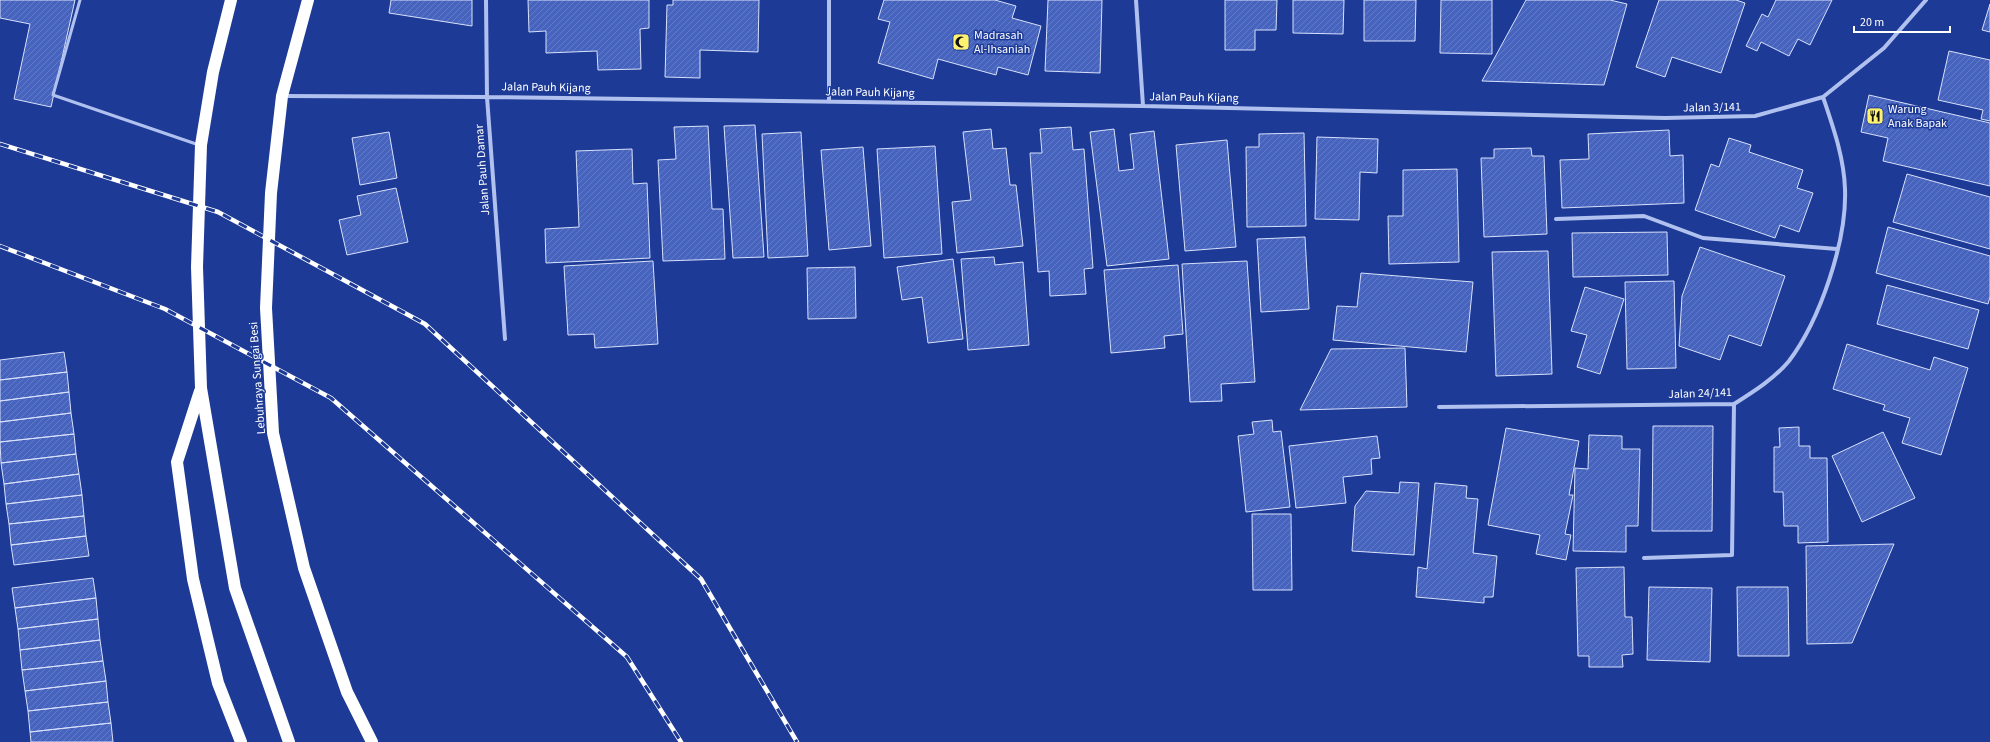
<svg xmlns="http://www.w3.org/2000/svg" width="1990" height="742" font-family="'Source Sans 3',sans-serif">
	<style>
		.building { fill: url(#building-hatch); stroke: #d8e1fb }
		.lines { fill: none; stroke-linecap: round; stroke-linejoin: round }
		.service { stroke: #b1c1ef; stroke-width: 3 }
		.minor { stroke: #b1c1ef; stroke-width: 4 }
		.motorway { stroke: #fff; stroke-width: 12 }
		.rail-casing { stroke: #fff; stroke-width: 4.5 }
		.rail { stroke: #1d3a96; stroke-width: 3; stroke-dasharray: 9; stroke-linecap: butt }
		.labels { text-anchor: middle; stroke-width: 3; stroke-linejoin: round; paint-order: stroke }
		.poi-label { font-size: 12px; fill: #fff; stroke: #1d3a96; text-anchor: start }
		.street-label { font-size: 12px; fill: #fff; stroke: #1d3a96 }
	</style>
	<defs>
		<pattern id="building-hatch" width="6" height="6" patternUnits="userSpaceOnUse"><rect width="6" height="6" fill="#4663bd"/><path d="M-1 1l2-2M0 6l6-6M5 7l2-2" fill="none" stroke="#627ac7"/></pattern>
	</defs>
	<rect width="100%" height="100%" fill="#1d3a96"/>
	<path class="building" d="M0,0h75l-24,107 -37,-8 16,-75 -30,-6z
		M391,0h81v26l-83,-13z
		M528,0h121v28l-9,1 1,40 -43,1 -1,-19 -51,2v-22l-17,1z
		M673,0h86l-1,52 -58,-2v28l-35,-1 2,-72h6z
		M884,0h111l21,6 -4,12 29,8 -13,49 -30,-8 -2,8 -58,-16 -5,20 -55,-16 12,-41 -12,-3z
		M1048,0h54l-2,73 -55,-2z
		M1225,0h52l-1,30h-21v20h-30z
		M1293,0h51l-1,34 -50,-1z
		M1364,0h52l-1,41h-51z
		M1441,0h51v54l-52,-1z
		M1526,0h84l17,4 -23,81 -122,-4z
		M1659,0h77l9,3 -24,70 -49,-16 -7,20 -29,-10z
		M1776,0h56l-22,45 -12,-6 -9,17 -28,-14 -4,9 -11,-5 16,-32 6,3z
		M1990,4v28l-8,-2z
		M1949,51l41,9v61l-9,-2 2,-9 -45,-10z
		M1869,95l121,28v63l-107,-25 5,-23 -27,-6z
		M755,125l9,132 -31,1 -9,-132z
		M708,126l4,83h11l2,50 -62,2 -5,-101 18,-1 -2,-32z
		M1071,127l2,23 11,-1 9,119 -9,1 2,25 -36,2 -1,-25 -11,1 -8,-119h12l-2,-24z
		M991,129l2,20 13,-1 4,37h6l7,61 -66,7 -5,-51 19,-2 -8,-68z
		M1114,129l5,42 15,-2 -4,-35 24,-3 15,128 -62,7 -17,-134z
		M1669,130l1,26 13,-1 1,48 -122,5 -2,-48 29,-1 -1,-25z
		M389,132l8,46 -37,7 -8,-47z
		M801,132l7,124 -40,2 -6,-124z
		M1304,133l2,93 -59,1 -1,-80h13v-13z
		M1317,137l61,2 -1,34 -17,-1 -1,48 -44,-1z
		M1729,138l22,7 -2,7 54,18 -6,18 16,5 -14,39 -19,-7 -5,13 -80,-28 16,-46 8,3z
		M1227,140l9,107 -51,4 -9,-106z
		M935,146l7,108 -58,4 -7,-109z
		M863,147l8,99 -42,4 -8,-100z
		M1531,148l1,8h12l3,78 -63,3 -3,-79h13v-9z
		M632,149l1,35 14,-1 3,75 -104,5 -1,-34 34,-2 -3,-76z
		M1457,169l2,93 -70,2 -1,-48h15v-46z
		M1907,174l83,23v52l-97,-27z
		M396,188l12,54 -61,13 -8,-35 22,-5 -4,-19z
		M1888,227l102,29v41l-2,7 -112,-31z
		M1667,232l1,43 -95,2 -1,-44z
		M1305,237l4,72 -48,3 -4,-73z
		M1700,247l85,29 -24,70 -32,-11 -9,25 -41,-14 3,-50z
		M1548,251l4,123 -56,2 -4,-124z
		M994,257l1,8 28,-3 6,83 -61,5 -7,-91z
		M953,259l10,80 -35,4 -6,-46 -20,3 -5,-33z
		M653,261l5,83 -63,4 -1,-14 -26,1 -4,-69z
		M1247,261l8,121 -34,2 1,17 -32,1 -8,-138z
		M1178,265l5,69 -19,2 1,12 -54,5 -7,-83z
		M855,267l1,51 -48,1 -1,-51z
		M1361,273l112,9 -7,70 -133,-12 4,-34 20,1z
		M1674,281l2,87 -49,1 -2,-87z
		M1887,285l92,25 -11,39 -91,-25z
		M1585,287l39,12 -24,75 -23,-7 10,-32 -16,-4z
		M1847,344l83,26 4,-13 34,11 -27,87 -39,-12 8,-25 -27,-8 2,-5 -52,-16z
		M1405,348l2,59 -107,3 31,-61z
		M64,352l3,20 -67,8v-20z
		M67,372l2,20 -69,9v-21z
		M69,392l2,21 -71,9v-21z
		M71,413l3,21 -74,8v-20z
		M1272,420l1,12 8,-1 9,76 -44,5 -8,-76 16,-2 -2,-12z
		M1653,426h60l-1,105h-60z
		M1799,427v19h11v12h17l1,84 -30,1v-17h-14l-1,-34h-9v-45h6l-1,-19z
		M1506,428l73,13 -10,54h4l-8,39 6,1 -5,25 -30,-6 4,-19 -52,-10z
		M1883,432l32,66 -53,24 -30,-66z
		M74,434l2,20 -75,9 -1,-21z
		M1589,435l33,1v13h18l-2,77h-12v26l-53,-1 2,-83 13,1z
		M1377,436l3,22 -9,1 1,15 -29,3 3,26 -50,5 -7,-62z
		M76,454l3,20 -75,10 -3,-21z
		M79,474l3,21 -76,9 -2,-20z
		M1400,482l19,1 -5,72 -62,-4 3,-45 11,-15 33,2z
		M1435,483l32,3 -1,12 12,1 -5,54 24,3 -4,41h-9v6l-68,-6 2,-30 9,2z
		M82,495l2,21 -75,8 -3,-20z
		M1252,514h39l1,76h-39z
		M84,516l2,20 -75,9 -2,-21z
		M86,536l3,20 -75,9 -3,-20z
		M1894,544l-42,99 -45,1 -1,-98z
		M1624,567l1,50h7l1,37 -11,1 1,12h-34v-11h-11l-2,-88z
		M93,578l3,20 -81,10 -3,-20z
		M1649,587l63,1 -2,74 -63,-2z
		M1737,587h51l1,69h-51z
		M96,598l2,21 -80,10 -3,-21z
		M98,619l2,21 -80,10 -2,-21z
		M100,640l3,21 -81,9 -2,-20z
		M103,661l3,20 -81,10 -3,-21z
		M106,681l2,21 -80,9 -3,-20z
		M108,702l3,21 -81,9 -2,-21z
		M111,723l2,19h-82l-1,-10z"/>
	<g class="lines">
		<path class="service" d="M80,0l-27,95 146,50"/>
		<path class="minor" d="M486,0l1,97 18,242
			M1136,0l7,106
			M284,96l203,1 656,9 522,12 90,-2 68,-19 61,-49 42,-48
			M829,102v-102
			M1556,219l88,-3 59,22 134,11
			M1439,407l295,-3c19,-12 40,-25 55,-43 31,-41 58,-120 56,-172 -1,-32 -12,-62 -22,-92
			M1644,558l88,-3 2,-151"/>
		<path class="motorway" d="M231,0l-18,72 -12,73 -4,122 4,121 34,200 54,154
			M308,0l-26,96 -11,97 -5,115 7,125 31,135 43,124 25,50
			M200,391l-23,71 16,117 25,104 23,59"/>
		<g class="rail-casing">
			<path id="rail" d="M0,144l218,68 207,112 276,255 96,163
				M0,246l165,63 166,89 296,259 54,85"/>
		</g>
		<use href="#rail" class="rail"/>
	</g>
	<defs>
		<g id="mosque-square" transform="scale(0.9)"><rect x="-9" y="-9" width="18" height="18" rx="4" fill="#fef270" stroke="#1d3a96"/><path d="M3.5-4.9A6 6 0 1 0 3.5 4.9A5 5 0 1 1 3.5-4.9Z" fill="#111"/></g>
		<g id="restaurant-square" transform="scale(0.9)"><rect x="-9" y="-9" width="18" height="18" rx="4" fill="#fef270" stroke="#1d3a96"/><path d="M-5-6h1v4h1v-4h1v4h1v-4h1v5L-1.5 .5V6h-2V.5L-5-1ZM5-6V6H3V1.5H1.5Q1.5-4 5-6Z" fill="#111"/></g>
	</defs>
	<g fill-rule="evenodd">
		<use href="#mosque-square" x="961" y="42"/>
		<use href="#restaurant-square" x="1875" y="116"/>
	</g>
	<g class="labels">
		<g class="poi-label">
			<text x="974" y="39">Madrasah<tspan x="974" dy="14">Al-Ihsaniah</tspan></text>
			<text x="1888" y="113">Warung<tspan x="1888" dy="14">Anak Bapak</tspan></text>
		</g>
		<g class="street-label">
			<text transform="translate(546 87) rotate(1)" y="4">Jalan Pauh Kijang</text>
			<text transform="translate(870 92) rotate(1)" y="4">Jalan Pauh Kijang</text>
			<text transform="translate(1194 97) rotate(1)" y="4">Jalan Pauh Kijang</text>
			<text transform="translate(1712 107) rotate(-1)" y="4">Jalan 3/141</text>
			<text transform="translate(482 170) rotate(-94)" y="4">Jalan Pauh Damar</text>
			<text transform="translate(257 378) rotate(-94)" y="4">Lebuhraya Sungai Besi</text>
			<text transform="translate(1700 393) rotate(-2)" y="4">Jalan 24/141</text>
		</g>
	</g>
	<path d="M1854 26v6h96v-6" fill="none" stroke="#ffffff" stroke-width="2"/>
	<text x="1860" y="26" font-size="12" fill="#ffffff" stroke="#1d3a96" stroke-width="3" paint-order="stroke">20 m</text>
</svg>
